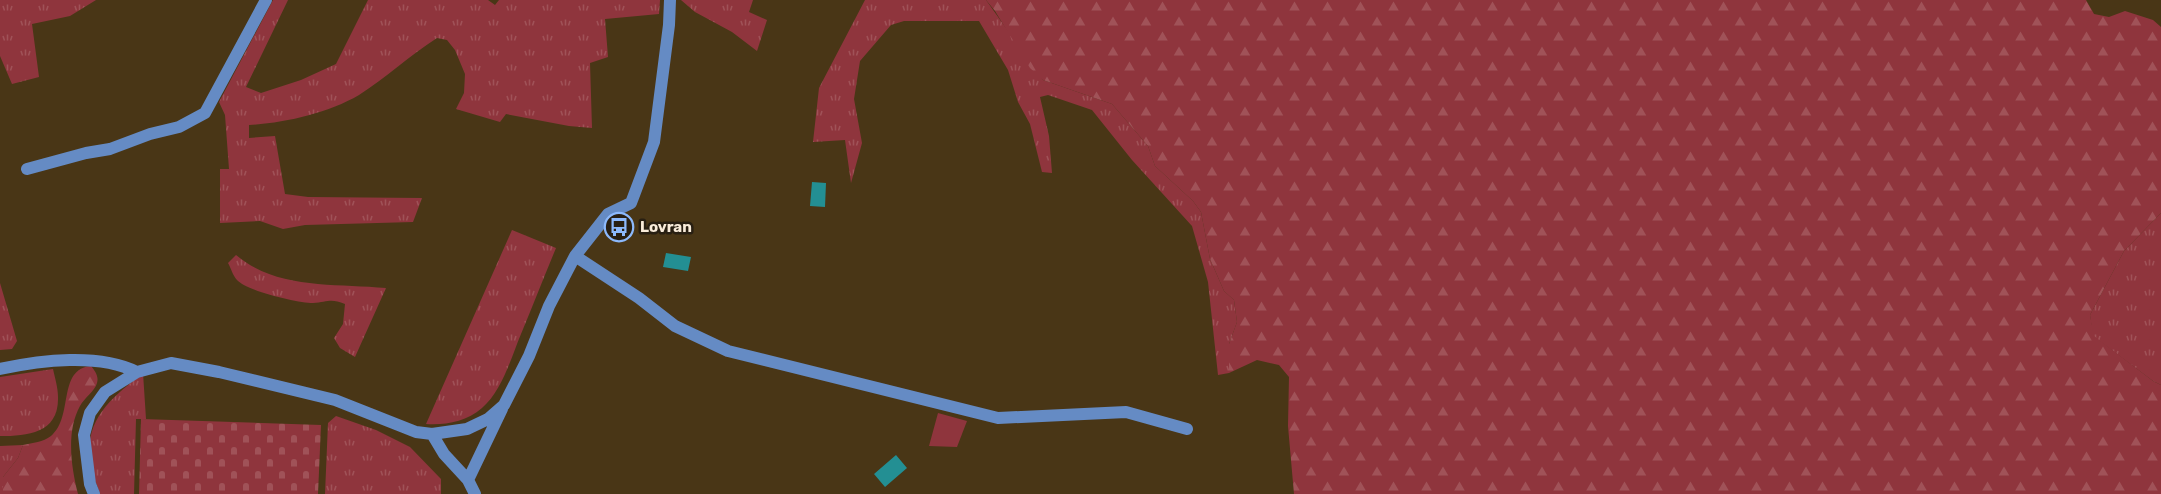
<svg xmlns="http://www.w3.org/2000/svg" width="2161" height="494" font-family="Rubik,sans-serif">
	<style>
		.grass { fill: url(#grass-tufts) }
		.forest { fill: url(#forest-firs) }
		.cemetery { fill: url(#cemetery-stones) }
		.pitch { fill: #8f353d }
		.water { fill: #238f93 }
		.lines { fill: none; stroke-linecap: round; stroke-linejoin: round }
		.street { stroke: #658bc4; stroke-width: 12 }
		.labels { text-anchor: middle; stroke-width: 5; stroke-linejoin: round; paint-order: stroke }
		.poi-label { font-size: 15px; font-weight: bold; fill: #f9ecda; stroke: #281f12; text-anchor: start }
	</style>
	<defs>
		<pattern id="grass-tufts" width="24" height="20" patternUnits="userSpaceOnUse" patternTransform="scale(1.5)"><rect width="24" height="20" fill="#8f353d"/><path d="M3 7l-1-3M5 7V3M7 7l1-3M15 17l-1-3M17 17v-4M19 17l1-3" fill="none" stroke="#a05258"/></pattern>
		<pattern id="forest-firs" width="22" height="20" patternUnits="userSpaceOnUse" patternTransform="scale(1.5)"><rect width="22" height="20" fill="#8f353d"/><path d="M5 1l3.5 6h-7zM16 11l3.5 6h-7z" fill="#a05258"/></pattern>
		<pattern id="cemetery-stones" width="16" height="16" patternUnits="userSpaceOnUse" patternTransform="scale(1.5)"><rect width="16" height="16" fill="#8f353d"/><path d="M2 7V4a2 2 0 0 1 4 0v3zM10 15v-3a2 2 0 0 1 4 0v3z" fill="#a05258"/></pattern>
	</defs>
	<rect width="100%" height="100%" fill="#493616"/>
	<path class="grass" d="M0,0h96l-26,16 -38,8 7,53 -27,7 -12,-28z
		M273,0h15l-42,87 15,6 40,-13 35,-16 32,-64h120l7,5 4,-5h161l-1,14 -54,5 3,38 -18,6 2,65 -23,-2 -63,-12 -6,8 -44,-13 8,-16 1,-19 -10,-24 -8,-10 -10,-2c-27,17 -51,40 -78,57 -31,18 -74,28 -110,30v13l26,-2 10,58 23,3 114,1 -9,24 -108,3 -22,4 -23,-8 -40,2v-54h9l-4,-54 -6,-13z
		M681,0h72l-4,12 18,8 -10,31 -25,-19 -37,-20z
		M865,0h121l57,80 69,24 36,42 7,20 38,35 8,11 9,47 14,32 10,9 3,22 -8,22v29l-11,2 -10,-93 -16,-56 -60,-66 -40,-50 -44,-15 -8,2 9,39 3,37 -10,-1 -12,-48 -12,-22 -10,-32 -29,-49h-75l-13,4 -31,36 -6,38 8,44 -11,40 -6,-43 -32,2 6,-54z
		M2161,213v172l-8,-4 -60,-45 -3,-21 34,-64z
		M512,230l44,18c-12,29 -23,57 -35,86 -10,24 -19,57 -39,74 -16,14 -36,17 -56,16z
		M236,255c42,35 98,28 150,33l-31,69 -15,-9 -6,-10 9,-14 2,-20c-14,-6 -18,-2 -32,-1 -15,0 -66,-12 -76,-23 -4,-4 -6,-12 -9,-17z
		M0,283l17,58 -5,8 -12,1z
		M53,369c2,9 5,19 5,28 1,36 -30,39 -58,39v-59z
		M143,373l3,46h-10l-2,75h-34c-3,-10 -9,-21 -10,-31 -6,-45 22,-65 53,-90z
		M336,416l40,14 34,17 31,32v15h-116l3,-71z
		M23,445l-5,13 -15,19v17h-3v-48z"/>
	<path class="forest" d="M986,0h1100l8,14 15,3 16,-6 28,9 8,7v186l-37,38 -34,64 4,21 59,45 8,4v109h-867l-6,-68 1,-49 -10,-12 -22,-5 -28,13v-29l8,-22 -3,-22 -10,-9 -14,-32 -9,-47 -8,-11 -38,-35 -7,-20 -36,-42 -69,-24 -13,-12 -35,-57z
		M91,366c4,5 8,10 6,17 -2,8 -13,15 -17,23 -14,25 -9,61 -2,88h-75v-17l15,-19 5,-13c10,-2 20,-3 28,-9 23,-19 6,-67 40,-70z"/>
	<path class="cemetery" d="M141,419l180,6 -3,69h-179z"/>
	<path class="pitch" d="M938,413l29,8 -10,26 -28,-1z"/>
	<path class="water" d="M812,182l14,1 -1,24 -15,-1z
		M666,253l25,4 -3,14 -25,-4z
		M896,455l11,13 -22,19 -11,-13z"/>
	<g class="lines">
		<path class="street" d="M27,169l59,-16 24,-4 40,-15 29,-7 26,-14 61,-113
			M575,256l64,42 36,28 53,25 270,67 128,-6 61,17
			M0,369c41,-9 99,-16 137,3
			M432,434l12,20 24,26 7,14
			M468,480l34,-71
			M94,494l-4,-10 -6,-49 6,-22 15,-21 32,-20 34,-9 48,9 116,28 81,32 16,2 35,-5 21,-10 16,-14 25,-49 20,-50 26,-50 33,-42 23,-11 23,-61 15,-117 1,-25"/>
	</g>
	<defs>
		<g id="bus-ring" transform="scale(1.5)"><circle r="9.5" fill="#281f12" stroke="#8cb9fc" stroke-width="1.5"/><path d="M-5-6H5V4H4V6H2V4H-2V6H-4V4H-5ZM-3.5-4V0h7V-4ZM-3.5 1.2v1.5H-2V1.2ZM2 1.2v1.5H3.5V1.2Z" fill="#8cb9fc"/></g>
	</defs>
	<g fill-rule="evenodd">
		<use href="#bus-ring" x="619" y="227"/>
	</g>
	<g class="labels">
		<g class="poi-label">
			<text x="640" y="232">Lovran</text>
		</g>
	</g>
</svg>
